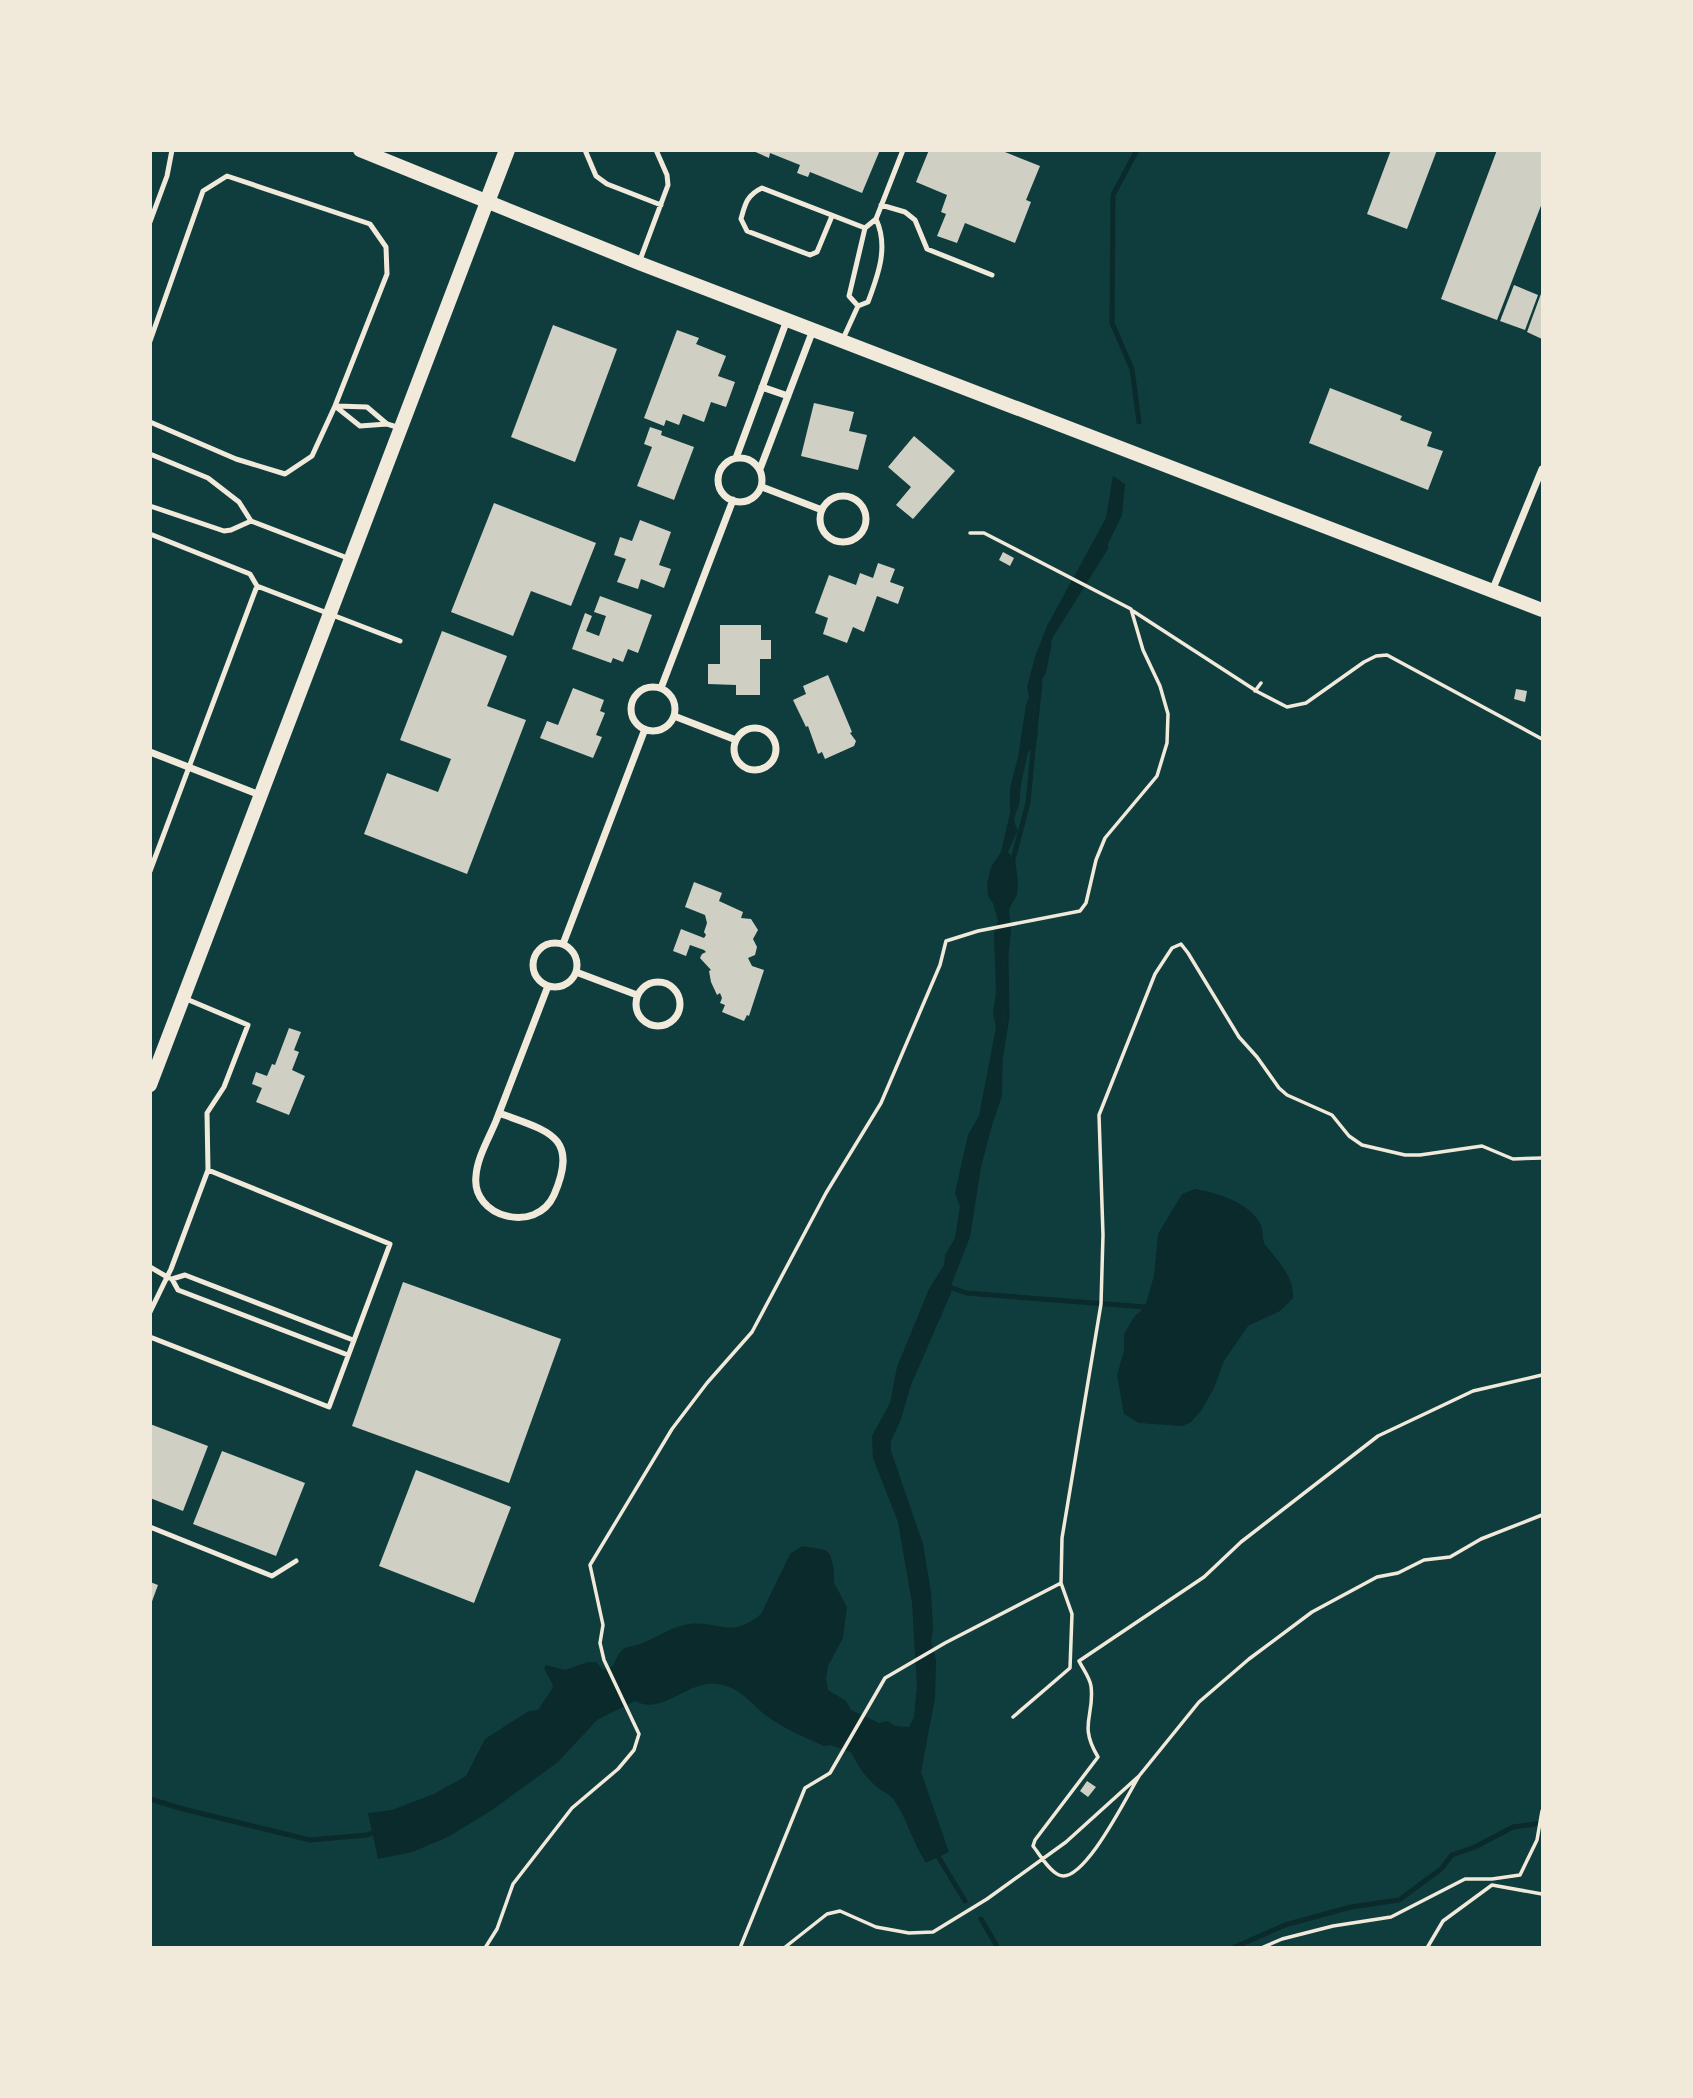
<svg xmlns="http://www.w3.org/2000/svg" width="1693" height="2098" font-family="'Varela Round',sans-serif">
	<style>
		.water { fill: #0a2a2b }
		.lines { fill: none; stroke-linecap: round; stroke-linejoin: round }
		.stream { stroke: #0a2a2b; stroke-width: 5 }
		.building { fill: #cfcfc3 }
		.path { stroke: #f1e9da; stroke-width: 3.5 }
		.service { stroke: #f1e9da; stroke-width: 5 }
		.minor { stroke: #f1e9da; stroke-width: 7 }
		.secondary { stroke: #f1e9da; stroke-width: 14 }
		.primary { stroke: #f1e9da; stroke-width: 16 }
	</style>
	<rect width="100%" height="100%" fill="#0f3d3e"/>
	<path class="water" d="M1113,476l12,8 -3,31 -14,29v5l-55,88 -10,26 -1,4 3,4 -10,31 -2,18c9,11 4,25 -5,32 -3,16 -8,31 -8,46 0,12 -11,19 -2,32l-10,22 7,8 3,21 -1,14 -8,14 2,22 -3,28 -5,4 3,27 -3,36 -1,70 -9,26 -12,45 -11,70 -18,46 -1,10 -40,92 -10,34 -10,22v10l32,93 8,48 2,37 -2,12 5,19 -1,38 -14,74 28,80 -23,11c-13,-20 -19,-44 -32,-63 -5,-7 -11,-8 -17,-13 -12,-10 -19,-21 -26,-35l-21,-7 -6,1c-18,-8 -37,-16 -53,-27 -20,-13 -27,-31 -54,-35 -30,-4 -54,32 -82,17l-38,19 -39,42 -66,48 -44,27 -36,15 -34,7 -10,-46 24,-3 42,-16 32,-18 19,-37 44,-28 9,-1 14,-21 1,-4 -9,-17 2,-3 19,5 23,-8h8l7,8 10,-4c11,-25 11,-15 32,-24 13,-5 24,-14 39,-17 32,-7 45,16 77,-11l29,-60 12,-8 23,4 5,4 4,15v14l13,24 -4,31 -15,28 -2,12 2,12 18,11 5,9 28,13 9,-2 7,5 14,1 5,-10 3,-31 -5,-83 -14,-81 -25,-64 -1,-22 18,-33 7,-36 32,-78 15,-24 1,-10 10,-17 5,-32 -5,-13 13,-58 11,-19 17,-89 -3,-14 3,-21 -2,-58 4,-13 -5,-18 -5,-7 -1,-12 4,-17 10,-15 9,-39v-25l8,-31 8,-52 3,-8 -2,-10 8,-30 12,-31 59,-108z
		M1195,1189c24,4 55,14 66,36 3,8 0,15 5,21 13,16 28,31 27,52l-13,13 -32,15 -24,35 -10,27 -13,23 -10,11 -9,4 -43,-3 -15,-9 -7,-39 7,-24v-17l10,-17 11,-10 9,-31 4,-42 24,-40z"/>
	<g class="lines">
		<path class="stream" d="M1137,150l-24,45 -1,128 20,46 7,53
			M1043,674l6,-28
			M1035,729l5,-46
			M1012,863l16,-60 6,-64
			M1001,1055l6,-39 -1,-60
			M947,1286l19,7 179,14
			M150,1799l33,10 127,31 57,-5 12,-5
			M936,1853l29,48
			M981,1919l17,29
			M1233,1948l52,-23 66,-18 48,-7 42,-31 11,-14 23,-8 38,-20 29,-4"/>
	</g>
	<path class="building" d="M751,150h129l-18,43 -52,-21 -2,5 -11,-4 3,-8 -30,-12 -1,5z
		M929,150h71l40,16 -14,34 5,2 -16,41 -50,-20 -8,20 -20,-7 9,-22 -5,-2 6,-17 -31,-13z
		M1391,150h46l-30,79 -40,-15z
		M1497,150h45v53l-45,117 -56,-21z
		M1514,285l24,10 -13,35 -25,-9z
		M1542,291v48l-15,-7z
		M553,325l64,24 -42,113 -64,-25z
		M677,330l22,8 -3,6 30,12 -8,20 17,6 -9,25 -15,-5 -7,20 -21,-8 -4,11 -13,-5 -2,6 -20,-8z
		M1330,388l72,28 -2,4 32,12 -5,14 16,5 -15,39 -119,-47z
		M814,403l40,9 -5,19 18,4 -9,35 -57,-14z
		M650,427l12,4 -1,4 33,12 -20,53 -37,-14 15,-39 -8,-3z
		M914,436l41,35 -42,48 -17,-14 15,-18 -23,-20z
		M494,503l102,40 -25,63 -40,-15 -18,45 -62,-24z
		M640,520l31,12 -12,33 12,4 -7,19 -23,-9 -3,10 -21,-7 9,-23 -12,-4 6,-18 12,4z
		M1003,552l11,6 -4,8 -11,-6z
		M878,563l17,6 -5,13 14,5 -6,17 -21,-8 -13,36 -11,-5 -6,16 -24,-9 5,-16 -13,-5 14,-38 27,10 4,-12 13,5z
		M600,596l52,19 -14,38 -10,-4 -5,13 -10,-4 -2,5 -39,-14 13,-36 7,3 -6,15 13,5 7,-20 -12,-4z
		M720,625h41v15h10v19h-11v36h-24v-10l-28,-1v-20h12z
		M442,631l65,25 -20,50 39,14 -59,154 -103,-40 23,-61 51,19 13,-33 -51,-19z
		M828,675l24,57 -2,1 6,8 -2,5 -29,13 -3,-7 -4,2 -10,-28 -2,1 -13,-27 13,-6 -3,-8z
		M573,688l31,12 -4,11 5,2 -9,22 6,2 -9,21 -53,-20 7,-17 11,4z
		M1516,689l11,2 -2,11 -11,-3z
		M694,882l28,11 -3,8 24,11 -2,6 10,1 7,11 -5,9 4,8 -2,8 -7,3 4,8 12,4 -15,46 -2,-1 -3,6 -22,-9 3,-7 -5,-2 2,-5 -2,-5 -3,2 -6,-13 -2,-11 2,-1 -11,-12 2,-4 4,-2 -2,-2 -14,-5 -4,11 -13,-5 8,-22 23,9 2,-3 -2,-3 3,-9 -2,-8 -20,-8z
		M289,1028l12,4 -7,18 5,2 -7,18 13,6 -16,39 -33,-13 6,-14 -10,-4 4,-12 11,4 5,-12 3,1z
		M403,1282l158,57 -52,144 -157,-57z
		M150,1424l58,22 -25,65 -33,-13z
		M222,1451l83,32 -29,73 -83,-32z
		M416,1470l95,37 -37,96 -95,-37z
		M150,1582l8,3 -7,19h-1z
		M1087,1781l9,6 -8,10 -8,-6z"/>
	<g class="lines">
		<path class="path" d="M1133,611l125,81 29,15 19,-4 58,-41 12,-6 11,-1 155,84
			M1255,691l6,-8
			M1013,1717l57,-49 2,-54 -11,-31 1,-45 39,-234 2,-69 -4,-120 56,-141 17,-26 9,-4 7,9 51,84 18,20 22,31 8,7 45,20 17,21 13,9 43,10h15l62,-9 31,13 29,-1
			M1139,1776c-11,18 -56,110 -80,99 -10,-4 -19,-20 -26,-29l2,-6 63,-83c-20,-33 -3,-41 -7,-71 -1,-8 -8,-17 -12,-25l125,-84 37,-35 137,-106 95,-45 69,-16
			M485,1948l12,-19 16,-45 59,-76 46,-39 16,-19 5,-16 -35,-74 -4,-17 3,-18 -13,-60 82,-136 35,-46 45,-51 74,-139 55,-90 59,-138 6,-24 32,-10 102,-20 6,-8 10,-43 9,-22 52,-62 10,-33 1,-29 -8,-28 -17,-36 -12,-41 -147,-76h-14
			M740,1948l65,-160 25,-15 55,-95 60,-35 116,-60
			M784,1948l43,-34 13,-3 36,16 33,6 24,-1 54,-33 79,-57 73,-66 60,-74 50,-43 63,-47 65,-35 21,-4 26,-13 26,-3 31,-18 61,-24
			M1261,1948l21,-9 51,-13 58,-9 74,-38h27l28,-4 17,-35 5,-29
			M1427,1948l16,-27 49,-36 50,9"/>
		<path class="service" d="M585,150l11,26 11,8 54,21
			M881,205l24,7 10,8 12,29 65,26
			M832,216l-15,36 -7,3 -63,-24 -6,-12c4,-15 6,-24 21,-31l103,40
			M876,219l27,-69
			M150,222l17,-46 5,-26
			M640,260l28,-75 -1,-10 -11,-25
			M150,341l53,-150 24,-15 143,48 16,23 1,27 -52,132 -23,50 -27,18 -49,-15 -86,-37
			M842,341l16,-35 10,-4c10,-27 21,-55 8,-83l-11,9 -16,68 9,10
			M335,406l25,20 27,-2 13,4
			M337,406l30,1 20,17
			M150,454l58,24 31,24 12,19 99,38
			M150,506l74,25 7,-1 20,-9
			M150,534l100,40 7,12 143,55
			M150,871l107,-285
			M184,998l64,27 -24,62 -17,26 1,57
			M150,1267l19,11
			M172,1279l6,11 170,65
			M172,1279l13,-4 168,65
			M150,1312l21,-43 37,-99 182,74 -61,163 -179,-70
			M150,1527l122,49 24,-15"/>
		<path class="minor" d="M762,387l26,9
			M718 480a22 22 0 1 1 44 0a22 22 0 1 1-44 0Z
			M736,458l51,-138
			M760,469l53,-139
			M762,487l60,23
			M820 519a23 23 0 1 1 46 0a23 23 0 1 1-46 0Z
			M1492,591l50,-122
			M631 709a22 22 0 1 1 44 0a22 22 0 1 1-44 0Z
			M661,688l72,-188
			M674,716l62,24
			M734 749a21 21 0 1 1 42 0a21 21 0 1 1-42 0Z
			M150,752l110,43
			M533 965a22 22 0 1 1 44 0a22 22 0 1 1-44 0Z
			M563,944l82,-215
			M576,972l61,23
			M636 1004a22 22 0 1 1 44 0a22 22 0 1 1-44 0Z
			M499,1113c48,18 81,22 55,82 -18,40 -83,22 -78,-19 1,-18 13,-38 20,-55 17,-45 35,-90 52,-135"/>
		<path class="secondary" d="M360,150l279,113 903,347
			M150,1085l337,-883"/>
		<path class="primary" d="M487,202l20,-52"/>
	</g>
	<rect width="1693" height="2098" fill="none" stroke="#f1e9da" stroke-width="304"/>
</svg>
